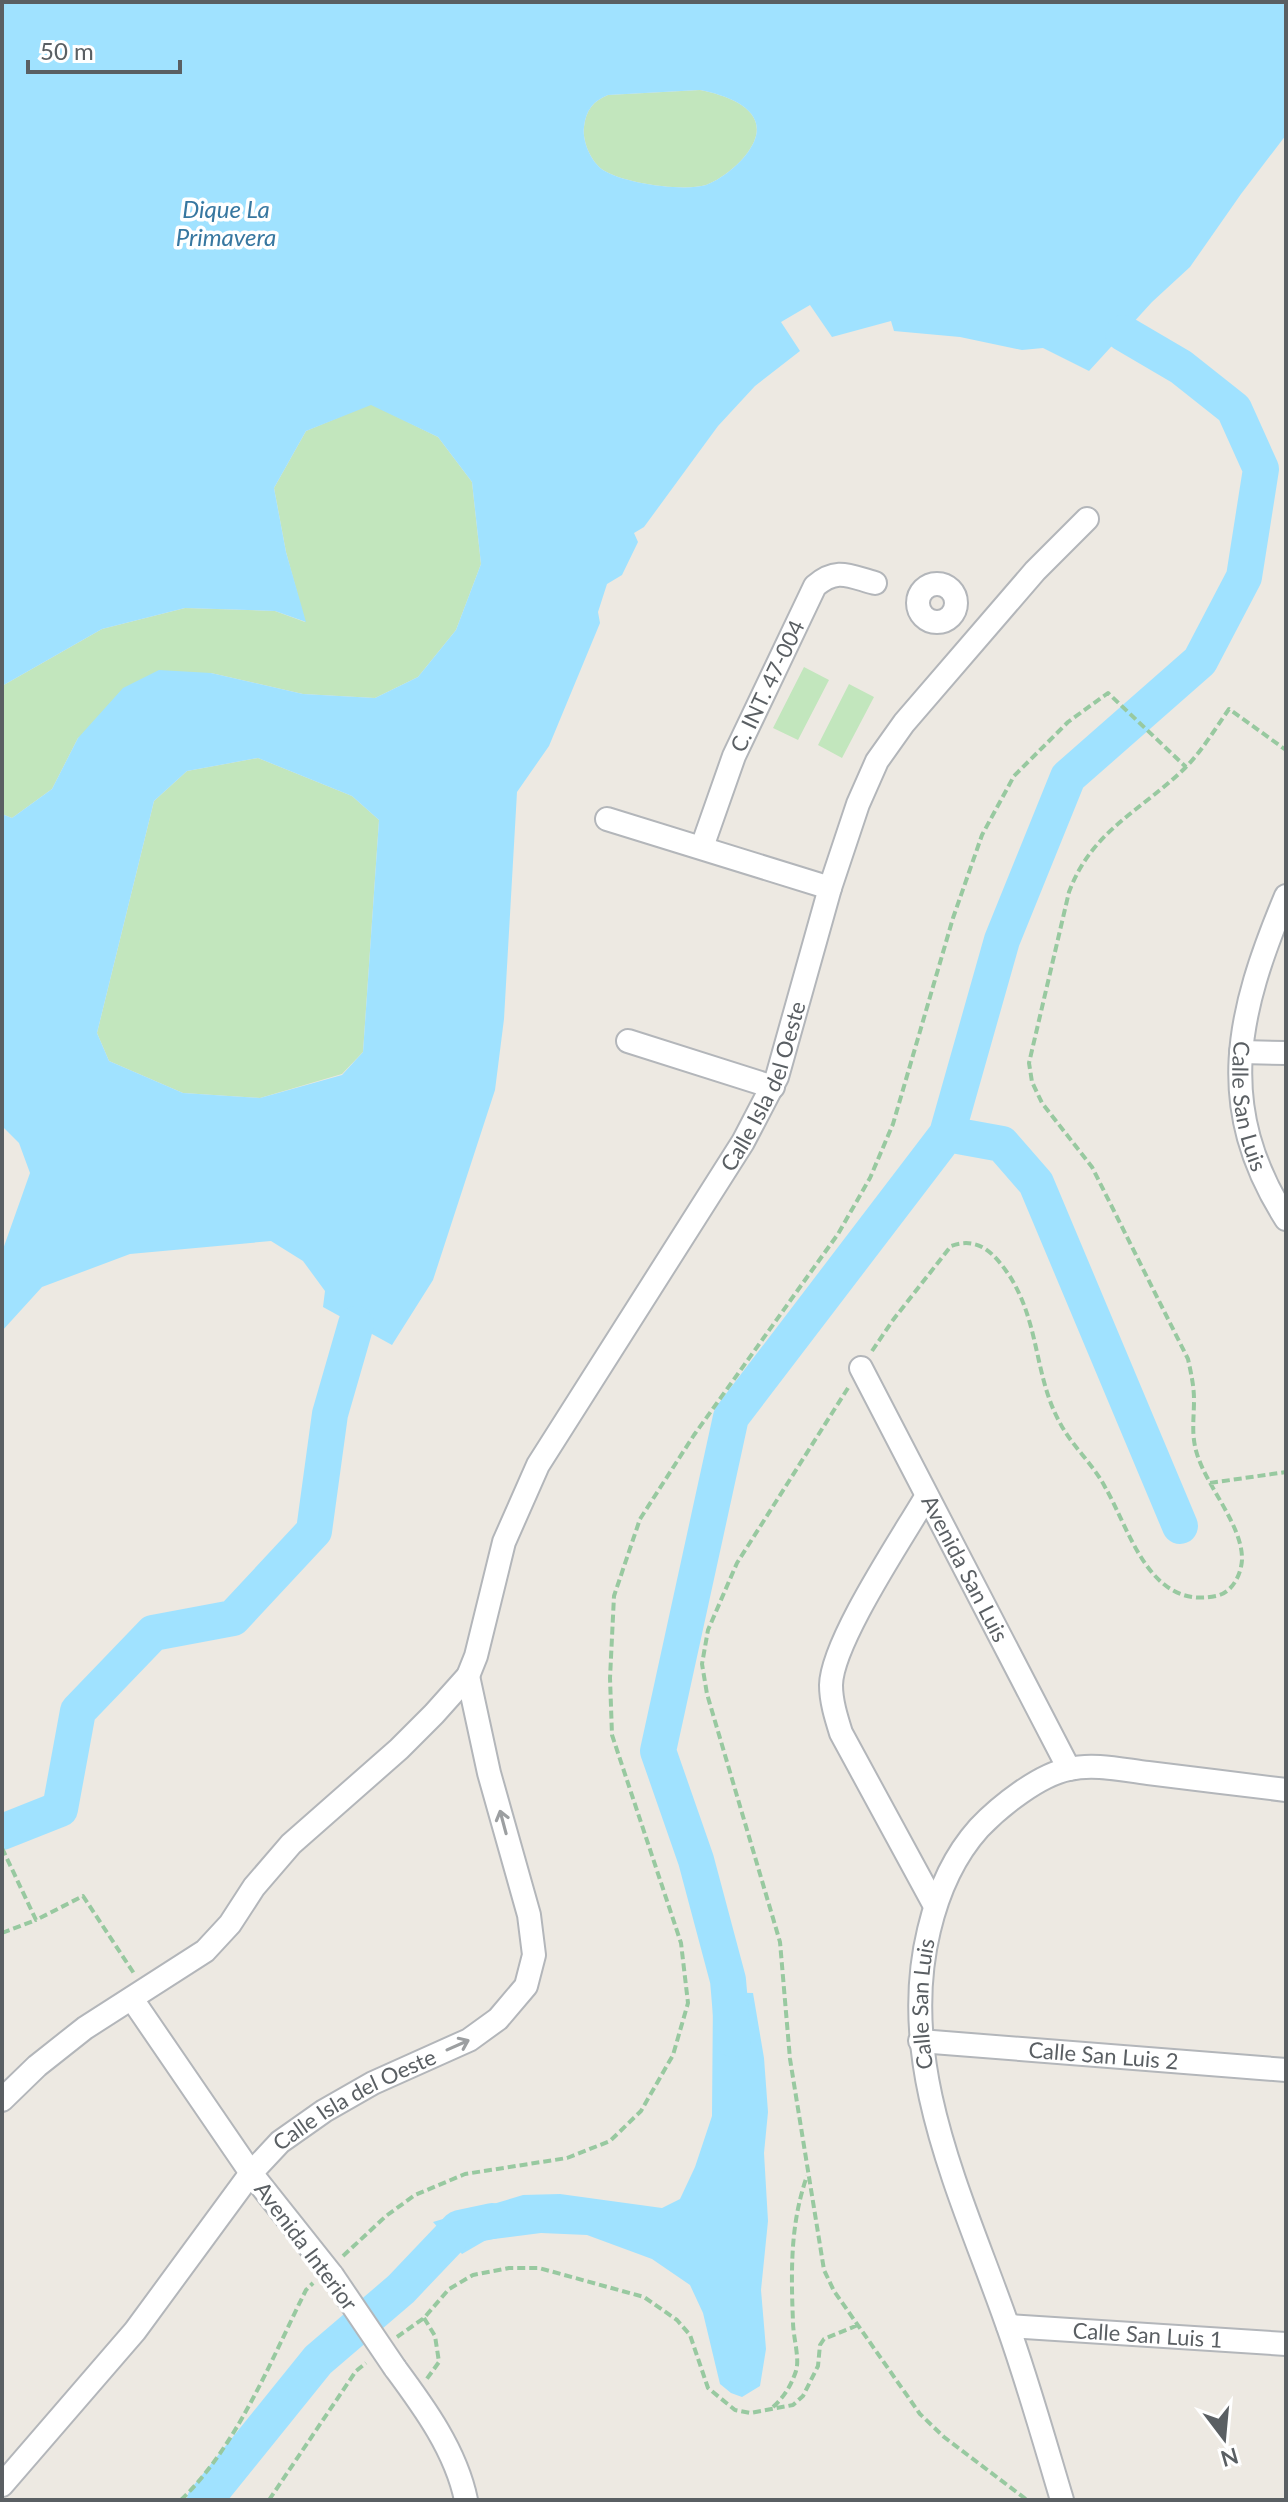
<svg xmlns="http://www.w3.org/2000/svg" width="1288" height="2502" font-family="Lato,sans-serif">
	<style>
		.green { fill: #c2e6bd }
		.water { fill: #a0e2ff; fill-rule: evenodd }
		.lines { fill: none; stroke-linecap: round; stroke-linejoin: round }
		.river { stroke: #a0e2ff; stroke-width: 36 }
		.street-casing { stroke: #b3b6ba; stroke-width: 26 }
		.path { stroke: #98c9a0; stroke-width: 4; stroke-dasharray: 8 4; stroke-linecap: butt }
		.street { stroke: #fff; stroke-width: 22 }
		.street-bridge-casing { stroke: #b3b6ba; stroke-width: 26; stroke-linecap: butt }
		.street-bridge { stroke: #fff; stroke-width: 22 }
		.oneway { stroke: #9c9fa1 }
		.labels { text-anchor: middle; stroke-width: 7; stroke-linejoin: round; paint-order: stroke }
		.street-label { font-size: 22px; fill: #5a5f63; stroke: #fff }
		.water-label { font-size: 24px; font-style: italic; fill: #3777a0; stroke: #fff }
	</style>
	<rect width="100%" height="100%" fill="#ede9e2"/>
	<path class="green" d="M700,90c35,7 78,25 45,66 -10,12 -24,23 -39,29 -23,7 -83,-2 -103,-15 -12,-8 -21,-29 -19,-43 2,-17 9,-26 24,-32z
		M371,404l67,33 34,45 9,82 -25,66 -38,47 -43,21 -72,-4 -92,-21 -133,65 -26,51 -40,29 -10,-4v-128l100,-57 83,-21 90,3 30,11 -19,-70 -12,-64 32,-57z
		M804,667l25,13 -31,60 -25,-12z
		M849,684l25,13 -32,61 -24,-13z
		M258,758l94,38 27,24 -16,232 -21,22 -82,24 -77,-5 -74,-32 -12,-28 57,-232 33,-30z"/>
	<path class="water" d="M2,2h1284v133l-45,59 -51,73 -38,35 -63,69 -46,-23 -21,2 -62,-13 -66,-6 -3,-10 -59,16 -22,-32 -29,17 19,29 -45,35 -37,40 -74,101 -10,6 4,9 -16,33 -15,9 -9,28 2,11 -51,123 -32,46 -13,227 -9,71 -62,190 -41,65 -69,-38 2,-16 -22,-30 -32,-20 -141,13 -88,33 -40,44v-79l28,-79 -11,-30 -17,-17v-312l10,4 40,-29 26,-51 45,-50 36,-18 52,3 92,21 72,4 43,-21 38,-47 25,-66 -9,-82 -34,-45 -67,-32 -65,26 -32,57 12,64 20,70 -31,-11 -90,-3 -83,21 -100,57zM700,90c35,7 78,25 45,66 -10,12 -24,23 -39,29 -23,7 -83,-2 -103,-15 -12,-8 -21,-29 -19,-43 2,-17 9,-26 24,-32zM258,758l94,38 27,24 -16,232 -21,23 -82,23 -77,-5 -74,-32 -12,-28 57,-232 33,-30z
		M713,1992l40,1 11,65 4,54 -4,41 4,68 -7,69 5,59 -6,37 -18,11 -11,-4 -11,-9 -17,-71 -13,-28 -38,-26 -65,-24 -46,-2 -55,7 -24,14 -29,-32 90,-27 37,-1 102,14 18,-9 15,-32 17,-51z"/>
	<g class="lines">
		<path class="river" d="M947,1134l55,-194 66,-163 132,-116 44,-84 17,-108 -27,-60 -53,-42 -58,-34
			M2,1832l58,-23 18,-98 75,-78 80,-15 81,-87 16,-117 26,-90
			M733,2039l-5,-59 -32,-120 -38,-109 73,-334 216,-283 55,10 34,39 144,343
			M205,2500l113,-140 83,-71 58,-61 33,-7"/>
		<g class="street-casing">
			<g id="street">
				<circle cx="937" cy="603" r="19"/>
				<path d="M607,819l223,69"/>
				<path id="s1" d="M702,847l32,-91 81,-170c22,-19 34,-10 60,-3"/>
				<path id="s2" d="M1286,896c-49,117 -72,210 0,323"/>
				<path d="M628,1041l145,46"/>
				<path d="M1241,1052l45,1"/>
				<path id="s3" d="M861,1368l208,401"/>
				<path d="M926,1497c-24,41 -94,145 -95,188 0,16 5,32 10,48l94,173"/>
				<path d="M132,1999l119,174 81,102"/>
				<path id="s4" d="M920,2041l366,29"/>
				<path id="s5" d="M2,2100l35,-34 48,-38 120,-77 25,-27 24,-37 37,-43 108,-95 35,-35 34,-38 8,-20 28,-114 34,-77 205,-323 34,-65 53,-189 28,-84 19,-43 27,-38 131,-152 52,-52"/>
				<path id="s6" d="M1008,2326l278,18"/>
				<path d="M395,2368c29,39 61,83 71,132"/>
				<path id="s7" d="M2,2485l133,-154 116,-158 29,-31 44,-31 49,-28 96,-43 29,-21 28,-33 8,-31 -5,-40 -40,-142 -21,-97"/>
				<path id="s8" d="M1062,2500c-18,-60 -35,-121 -56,-179 -44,-125 -110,-256 -77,-391 9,-38 24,-73 50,-102 21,-22 60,-53 90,-59 25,-6 54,1 79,4 46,6 92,11 138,17"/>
			</g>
		</g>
		<path class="path" d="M872,1351l21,-31 58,-74c27,-10 43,7 58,29 31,48 25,101 51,148 12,23 33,41 45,64 25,43 44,123 111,109 16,-3 25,-21 26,-36 1,-34 -35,-73 -45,-106 -6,-19 -3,-35 -3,-54 0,-14 -3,-27 -6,-41l-96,-192 -50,-64 -10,-21 -3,-19 40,-171c23,-62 72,-81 116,-124 17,-17 30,-39 44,-59l57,41
			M848,1388l-111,175 -29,67 -6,34 5,30 73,248 10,117 34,211 10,21 86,123 24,23 83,63
			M1210,1483l76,-11
			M2,1848l34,72 47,-24 52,79
			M2,1933l34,-13
			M343,2256l43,-40 29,-21 50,-21 102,-16 43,-17 31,-30 32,-56 15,-52 -7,-60 -69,-208 -2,-57 4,-82 26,-77 54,-84 144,-201 32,-56 23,-54 60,-206 29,-83 32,-59 54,-54 40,-29 78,74
			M424,2318l11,18 4,26 -13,18
			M397,2337l27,-19 25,-29 24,-14 36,-7h30l105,29 33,23 13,15 18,53 27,22 15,3 43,-8 10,-9 15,-30 2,-21 4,-6 34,-14
			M773,2407c11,-10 18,-21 23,-36 4,-13 -3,-34 -3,-49 -2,-50 -3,-98 14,-146
			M181,2500c57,-55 90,-140 125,-210l7,-7
			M269,2500l87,-129 10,-8"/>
		<use href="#street" class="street"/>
		<g class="street-bridge-casing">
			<path id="street-bridge" d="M332,2275l63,93"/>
		</g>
		<use href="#street-bridge" class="street-bridge"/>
	</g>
	<defs><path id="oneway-shaft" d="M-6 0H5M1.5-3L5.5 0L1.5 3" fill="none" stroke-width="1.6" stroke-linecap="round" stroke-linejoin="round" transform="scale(2)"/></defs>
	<g class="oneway">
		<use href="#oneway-shaft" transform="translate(503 1822) rotate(-105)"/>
		<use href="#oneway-shaft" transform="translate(458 2045) rotate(-24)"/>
	</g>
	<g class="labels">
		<g class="street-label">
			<text dy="8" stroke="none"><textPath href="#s1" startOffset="174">C. INT. 47-004</textPath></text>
			<text dy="8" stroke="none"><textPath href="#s5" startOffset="1300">Calle Isla del Oeste</textPath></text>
			<text dy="8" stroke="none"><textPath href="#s2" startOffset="218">Calle San Luis</textPath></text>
			<text dy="8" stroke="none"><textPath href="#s3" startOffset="226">Avenida San Luis</textPath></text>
			<text dy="8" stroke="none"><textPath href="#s8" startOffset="518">Calle San Luis</textPath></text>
			<text dy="8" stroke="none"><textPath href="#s4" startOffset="184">Calle San Luis 2</textPath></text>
			<text dy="8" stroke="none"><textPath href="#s7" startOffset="528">Calle Isla del Oeste</textPath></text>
			<text transform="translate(306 2246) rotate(53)" y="8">Avenida Interior</text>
			<text dy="8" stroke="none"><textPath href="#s6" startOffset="140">Calle San Luis 1</textPath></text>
		</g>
		<g class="water-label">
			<text x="226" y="218">Dique La<tspan x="226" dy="28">Primavera</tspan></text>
		</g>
	</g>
	<rect width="1288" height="2502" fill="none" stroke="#5a5f63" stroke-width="8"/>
	<g transform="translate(1224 2438) rotate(164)" stroke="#ffffff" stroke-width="6" paint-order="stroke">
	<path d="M0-6L14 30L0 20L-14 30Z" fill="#5a5f63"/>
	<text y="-12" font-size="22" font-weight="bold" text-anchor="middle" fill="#5a5f63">N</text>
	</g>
	<path d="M28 60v12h152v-12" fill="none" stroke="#5a5f63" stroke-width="4"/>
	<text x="40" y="60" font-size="24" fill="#5a5f63" stroke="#ffffff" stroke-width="6" paint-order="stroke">50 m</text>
</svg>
